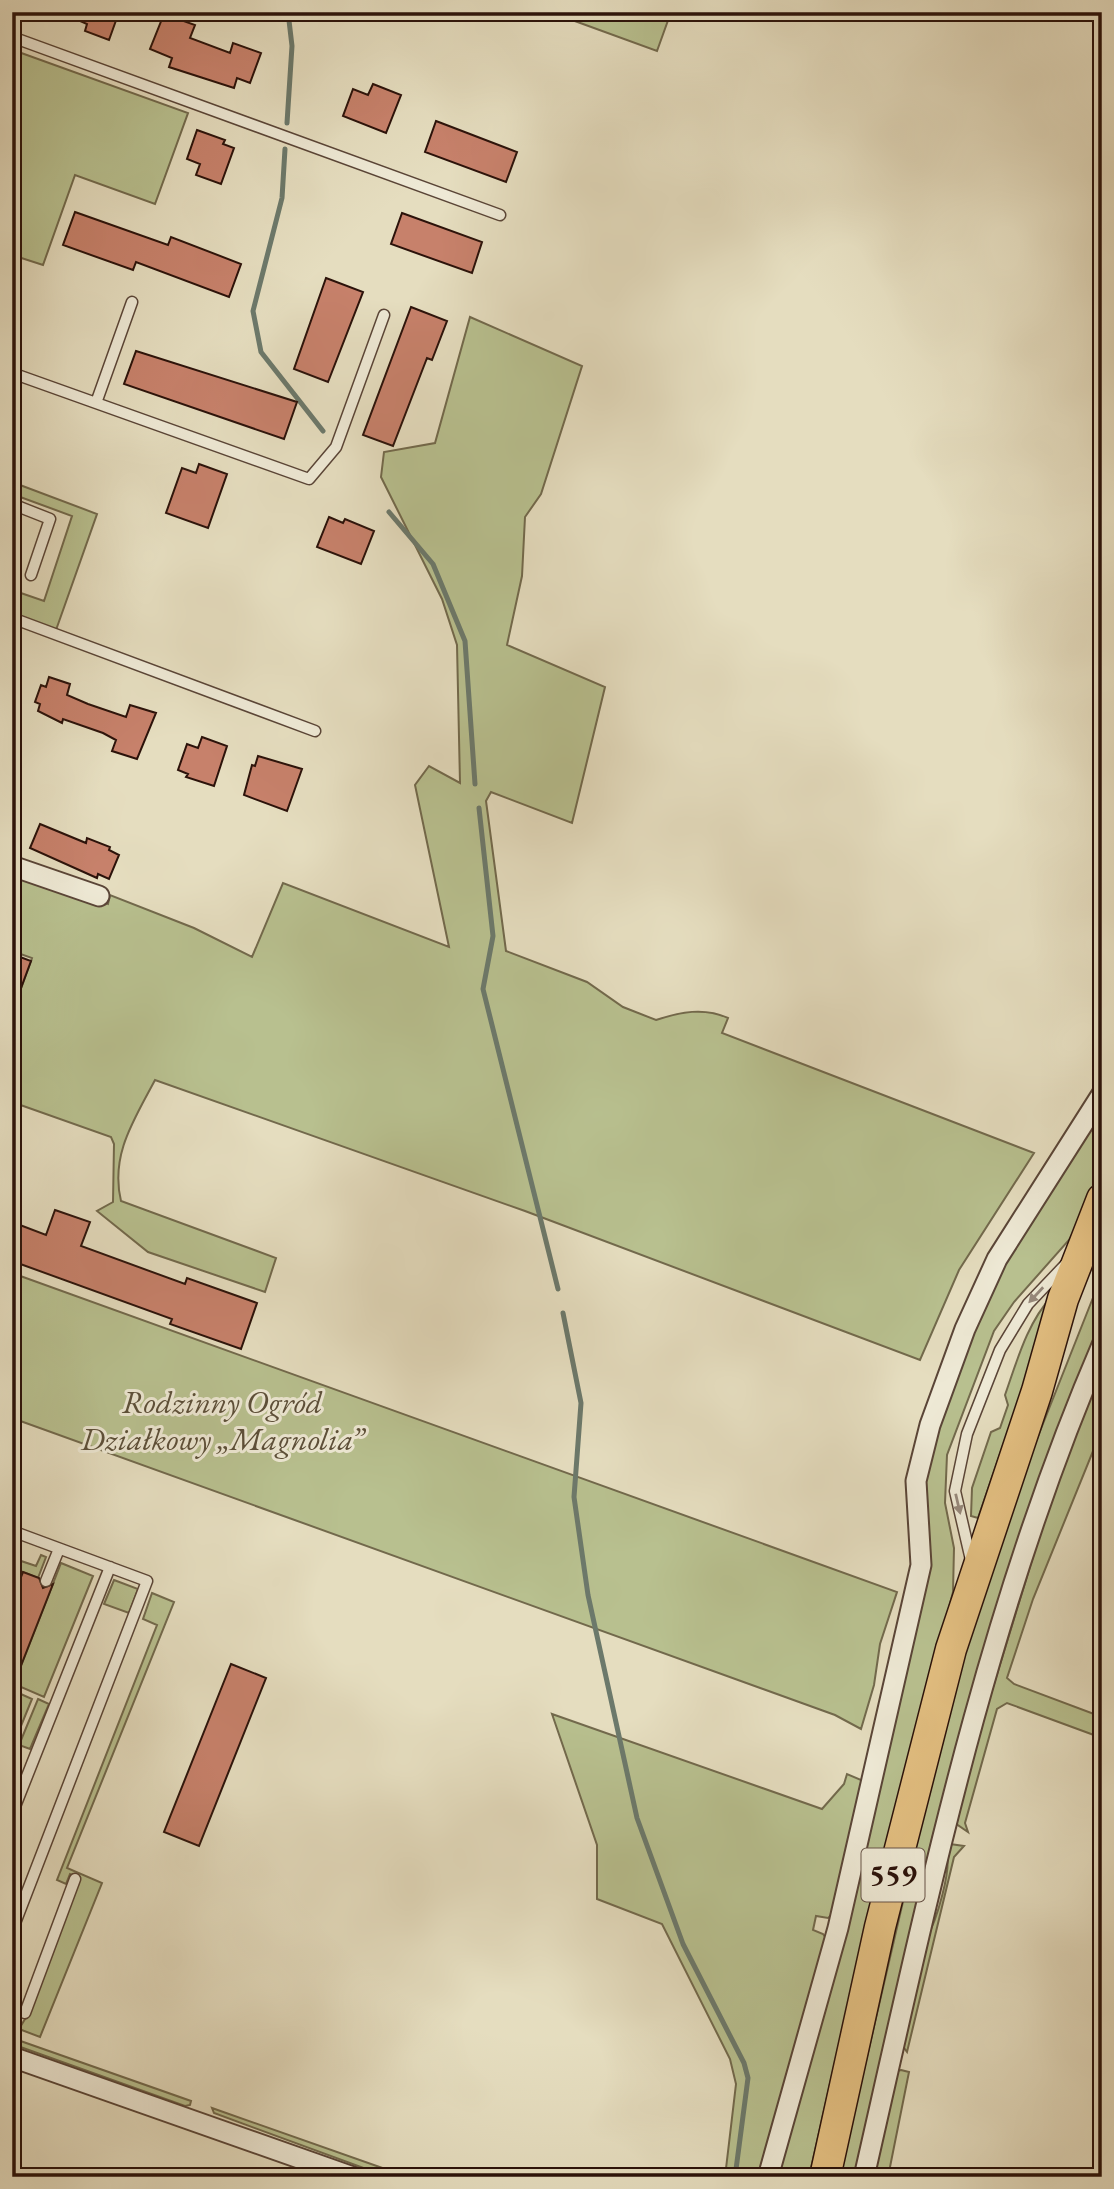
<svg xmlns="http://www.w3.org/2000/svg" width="1114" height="2189" font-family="'EB Garamond',serif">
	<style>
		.green { fill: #b8c08f; stroke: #72694c; stroke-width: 2 }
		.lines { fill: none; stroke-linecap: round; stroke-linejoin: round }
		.stream { stroke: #6c796b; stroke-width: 5 }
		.building { fill: #c7816b; stroke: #2b120a; stroke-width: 2 }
		.service-casing { stroke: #5a4537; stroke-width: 13 }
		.minor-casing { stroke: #5a4537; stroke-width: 23 }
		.primary-casing { stroke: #2b120a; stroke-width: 33 }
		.service { stroke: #eee9d5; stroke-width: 10 }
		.minor { stroke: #eee9d5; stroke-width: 19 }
		.primary { stroke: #e2be80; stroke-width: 30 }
		.oneway { fill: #96887a }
		.labels { text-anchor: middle; stroke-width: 6; stroke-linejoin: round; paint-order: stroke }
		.shield { fill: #eee9d5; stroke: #665247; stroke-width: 2 }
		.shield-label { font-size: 30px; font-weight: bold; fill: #2b120a }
		.park-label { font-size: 32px; font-style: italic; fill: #5c4f39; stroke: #eee9d5 }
	</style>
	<rect width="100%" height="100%" fill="#e5ddbf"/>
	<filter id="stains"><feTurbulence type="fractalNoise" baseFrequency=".00286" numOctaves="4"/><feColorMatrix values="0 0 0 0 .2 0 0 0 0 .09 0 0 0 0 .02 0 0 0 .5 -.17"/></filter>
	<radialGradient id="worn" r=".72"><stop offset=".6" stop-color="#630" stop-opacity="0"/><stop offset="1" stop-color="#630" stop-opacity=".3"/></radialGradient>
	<path class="green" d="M550,12h121l-14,39z
		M13,50l175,63 -33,91 -80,-29 -32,90 -31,-10z
		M470,317l112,49 -41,128 -16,23 -3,59 -15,69 98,42 -33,136 -81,-31 -5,9 20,150 81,31 36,25 33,13c24,-8 48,-13 72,-2l-6,15 312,120 -75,117 -39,90 -395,-149 -370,-131c-21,40 -45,75 -34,121l155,57 -11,34 -117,-40 -51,-41 16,-9 1,-58 -3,-7 -99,-35v-110l7,2 13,-36 -20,-7v-80l96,33 2,-9 84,33 58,29 31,-74 166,64 -34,-162 14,-19 31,17 -3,-138 -15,-46 -61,-122 3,-25 51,-9z
		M12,482l85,32 -41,116 -44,-16v-24l32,11 28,-85 -60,-22z
		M1102,1107v64l-18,44 -15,25 -55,62 -20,29 -47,124 -2,48 9,45 -1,44 -88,337 -56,248h-34l84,-300 65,-381 2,-39 45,-123 32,-69z
		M12,1273l885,319 -17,52 -6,41 -13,44 -26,-14 -823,-297z
		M1102,1275v53l-19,42 -128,383 -23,86 -75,338h-18l109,-469 64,-206z
		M1052,1296l2,1 -76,221 -7,-2 1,-28 19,-56 9,-4 8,-23 -3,-10c12,-34 22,-72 47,-99z
		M1102,1365v64l-69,170 -26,79 7,6 88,33v21l-95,-35 -10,6 -32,114 3,9 -16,-11 100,-326z
		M41,1555l5,2 -8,21 -15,-6 -8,21 -3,-1v-34l24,8z
		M61,1563l32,13 -49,121 -30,-13z
		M114,1580l24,9 -9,24 -25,-9z
		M152,1593l22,9 -107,266 35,15 -62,154 -21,-8 9,-15 52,-136 -10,-4 -4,10 -9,-4 100,-255 -14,-6z
		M12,1690l20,9 -20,49z
		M38,1699l11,5 -19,45 -11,-4z
		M552,1714l270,95 22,-25 3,-10 14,6 2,6 -29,127 -6,5 -12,-2 -3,14 10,4 5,7 -68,236h-35l11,-93 -6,-25 -68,-135 -65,-25v-54z
		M950,1844l14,2 -10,11 -47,195 -5,-7 24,-106c10,-17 27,-71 20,-90z
		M12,2038l179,63 -1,4 -5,1 -173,-62z
		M901,2070l8,2 -21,105h-16l25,-106z
		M212,2108l196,69h-20l-174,-64z"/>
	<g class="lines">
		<path class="stream" d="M287,123l5,-77 -4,-34
			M285,149l-3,49 -29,113 8,41 62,79
			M389,512l44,52 32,77 10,143
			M479,808l14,128 -10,53 75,300
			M563,1313l18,90 -7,94 14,98 49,223 46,126 61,119 4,15 -13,99"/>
	</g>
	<path class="building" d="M60,12h59l-10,28 -24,-9 2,-7z
		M164,14l31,11 -5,13 40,15 3,-10 28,10 -11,30 -13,-5 -3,10 -65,-21 3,-9 -22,-9z
		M373,84l28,11 -15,38 -43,-17 10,-27 15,6z
		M436,121l81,31 -11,30 -81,-30z
		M197,130l28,10 -2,4 11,4 -13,36 -25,-9 4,-11 -13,-5z
		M75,212l93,33 3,-8 70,27 -12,33 -93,-35 -3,8 -70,-25z
		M402,213l80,29 -10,31 -81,-29z
		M326,278l37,14 -35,90 -34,-13z
		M411,307l36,14 -15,39 -5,-2 -34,88 -30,-11z
		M136,351l161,51 -13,37 -160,-55z
		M199,464l28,10 -19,54 -42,-15 16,-45 14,5z
		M329,517l14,6 2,-4 29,12 -13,33 -44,-17z
		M49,677l21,7 -3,11 21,9 38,13 4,-12 26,8 -19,46 -25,-8 4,-11 -13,-7 -40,-14 -1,4 -24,-12 2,-7 -5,-2 6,-17 5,2z
		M202,737l25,9 -13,40 -28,-9 2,-3 -10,-4 9,-26 11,4z
		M258,756l44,13 -15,42 -43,-16 8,-30 3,1z
		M40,824l46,19 1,-5 23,9 -1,3 10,5 -10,24 -11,-5 -1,4 -67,-30z
		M12,954l19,7 -17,46h-2z
		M55,1210l35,12 -9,24 104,38 2,-6 70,25 -16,46 -71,-25 2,-5 -160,-58v-39l34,13z
		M23,1572l16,6 4,10 10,-4 -40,102 -1,-87z
		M231,1664l35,14 -67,168 -35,-14z"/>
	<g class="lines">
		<g class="service-casing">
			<path id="service" d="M12,37l488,178
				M12,373l297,106 27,-32 48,-132
				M96,403l36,-101
				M12,504l38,15 -19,56
				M12,618l303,113
				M12,1531l135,50 -135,350
				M971,1560l-16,-69 12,-57 33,-84 28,-46 38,-40
				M46,1581l13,-32
				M12,1814l98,-247
				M12,2008l13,5 50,-134"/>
		</g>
		<g class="minor-casing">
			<path id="minor" d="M12,866l87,30
				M12,2057l341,120
				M768,2177l70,-249 83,-363 -5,-84 14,-56 35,-96 32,-70 105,-165
				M864,2177c64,-281 123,-566 238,-832"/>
		</g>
		<g class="primary-casing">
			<path id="primary" d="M825,2177l55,-250 71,-278 86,-258 26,-92 39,-100"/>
		</g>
		<use href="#service" class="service"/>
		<use href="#minor" class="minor"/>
		<use href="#primary" class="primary"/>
	</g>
	<defs><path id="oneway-solid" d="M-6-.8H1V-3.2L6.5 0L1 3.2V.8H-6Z" transform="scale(1.75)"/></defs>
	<g class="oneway">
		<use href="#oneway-solid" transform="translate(1036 1295) rotate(133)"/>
		<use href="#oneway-solid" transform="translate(958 1504) rotate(77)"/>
	</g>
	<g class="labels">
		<rect class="shield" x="861.5" y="1848.5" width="63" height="53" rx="5"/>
		<g class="shield-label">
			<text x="893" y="1885">559</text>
		</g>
		<g class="park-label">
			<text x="222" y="1413">Rodzinny Ogród<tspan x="222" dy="37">Działkowy „Magnolia”</tspan></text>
		</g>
	</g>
	<rect width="1114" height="2189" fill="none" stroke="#e5ddbf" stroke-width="42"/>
	<rect x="14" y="14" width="1086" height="2161" fill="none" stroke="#2b120a" stroke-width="3.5"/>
	<rect x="21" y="21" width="1072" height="2147" fill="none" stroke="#2b120a" stroke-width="2"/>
	<rect width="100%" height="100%" filter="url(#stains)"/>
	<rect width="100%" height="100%" fill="url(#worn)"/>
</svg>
